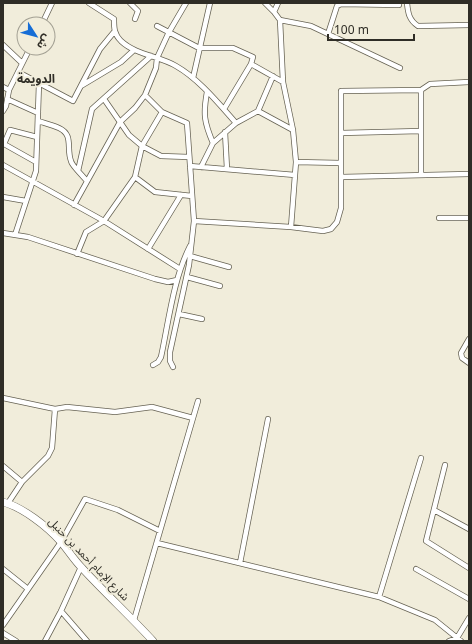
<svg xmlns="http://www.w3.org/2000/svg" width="472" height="644" font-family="Georgia,'Noto Sans Arabic',serif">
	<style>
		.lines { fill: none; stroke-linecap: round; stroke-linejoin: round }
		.street-casing { stroke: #666253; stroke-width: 6 }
		.secondary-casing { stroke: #666253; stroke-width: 8 }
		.street { stroke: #fff; stroke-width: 4.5 }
		.secondary { stroke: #fff; stroke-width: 7 }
		.labels { text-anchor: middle; stroke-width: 4; stroke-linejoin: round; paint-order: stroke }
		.street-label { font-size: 11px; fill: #2f2d26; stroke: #f1eddb }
		.neighbourhood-label { font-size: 12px; font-weight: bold; fill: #2f2d26; stroke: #f1eddb }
	</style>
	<rect width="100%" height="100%" fill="#f1eddb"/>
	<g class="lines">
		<g class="street-casing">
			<path id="street" d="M89,3l25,16c0,9 0,15 7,22 15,14 38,15 55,25 23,13 43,38 60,57
				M130,3l8,8 -3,8
				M265,3l9,9 6,8 3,62 10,48 3,32 -5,65
				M407,3c1,10 2,17 11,23l51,-1
				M274,12l4,-9
				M280,20l31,6 89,42
				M42,24l10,-21
				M157,26l42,22h34l20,9 -2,7 -27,45
				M328,34l9,-28 4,-2 58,1v-2
				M3,45l19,18
				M251,64l32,18
				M18,72l55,29 27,-52 14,-17
				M193,78l17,-75
				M81,86l40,-24 13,-12
				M3,87l6,3
				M207,92c-4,22 -3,30 6,51
				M145,95l17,17 25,11 7,98 -5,44 -19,87v9l3,6
				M7,99l31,14
				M104,99l25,36 13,11 19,10 28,1
				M3,111l3,-5 3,-16 21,-42
				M258,111l35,19
				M38,121c6,2 14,4 21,7 15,7 7,20 12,33 1,4 5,7 7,10
				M225,132l2,37
				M341,133l80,-2
				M36,162l-32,-18 6,-14 27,7
				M296,162l45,1
				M3,165l101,56 76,48
				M190,166l105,9
				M201,167l12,-24 23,-20 22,-12 15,-35
				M421,175v-85l9,-6 39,-2
				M135,177l20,15 37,4
				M341,177l128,-3
				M87,181l-9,-10 14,-62 59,-53
				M3,197l23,4
				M74,205l46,-83 15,-14 10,-13 11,-27 1,-10 12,-26 17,-29
				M439,218h30
				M194,221l97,6 32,4 8,-2 6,-7 4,-14v-117l80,-1
				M3,233l25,4 127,42 13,3 9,-2
				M15,235l21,-64 3,-88
				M148,249l33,-54
				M77,254l9,-22 18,-11 31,-44 7,-31 20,-34
				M190,256l39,11
				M187,277l33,9
				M179,314l23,5
				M469,339l-8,14 1,5 7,5
				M153,365l5,-3 3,-5c8,-37 12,-77 29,-111
				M3,398l52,11 12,-2 48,5 37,-5 41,11
				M445,465l-19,76 43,27
				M3,466l19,16
				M8,503l14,-21 26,-26 4,-8 3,-39
				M434,510l35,19
				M157,543l222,54 56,23 26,21
				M240,563l28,-144
				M3,569l25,20
				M416,569l53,30
				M379,597l42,-139
				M61,611l26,30
				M134,620l64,-219
				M3,625l58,-83 24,-43 33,11 42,21
				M3,633l13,8
				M45,641l16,-30 20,-44
				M449,641l8,-3 12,-20"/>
		</g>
		<g class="secondary-casing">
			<path id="secondary" d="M3,502c19,5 44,24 58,40 7,8 13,18 21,26 23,25 48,48 71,73"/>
		</g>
		<use href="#street" class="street"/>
		<use href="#secondary" class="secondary"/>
	</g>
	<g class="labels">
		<g class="street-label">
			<text transform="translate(89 559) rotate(46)" y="4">شارع الإمام أحمد بن حنبل</text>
		</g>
		<g class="neighbourhood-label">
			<text x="36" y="83">الدويمة</text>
		</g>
	</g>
	<rect width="472" height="644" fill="none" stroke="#2f2d26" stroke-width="8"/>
	<g transform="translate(36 36) rotate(126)"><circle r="19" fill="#f1eddb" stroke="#a3a093"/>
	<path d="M0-3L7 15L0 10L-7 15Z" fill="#156dd6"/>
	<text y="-6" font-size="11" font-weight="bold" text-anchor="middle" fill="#2f2d26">ش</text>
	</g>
	<path d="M328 34v6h86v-6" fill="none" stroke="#2f2d26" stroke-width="2"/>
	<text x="334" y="34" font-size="12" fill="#2f2d26" stroke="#f1eddb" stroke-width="3" paint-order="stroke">100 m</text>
</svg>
